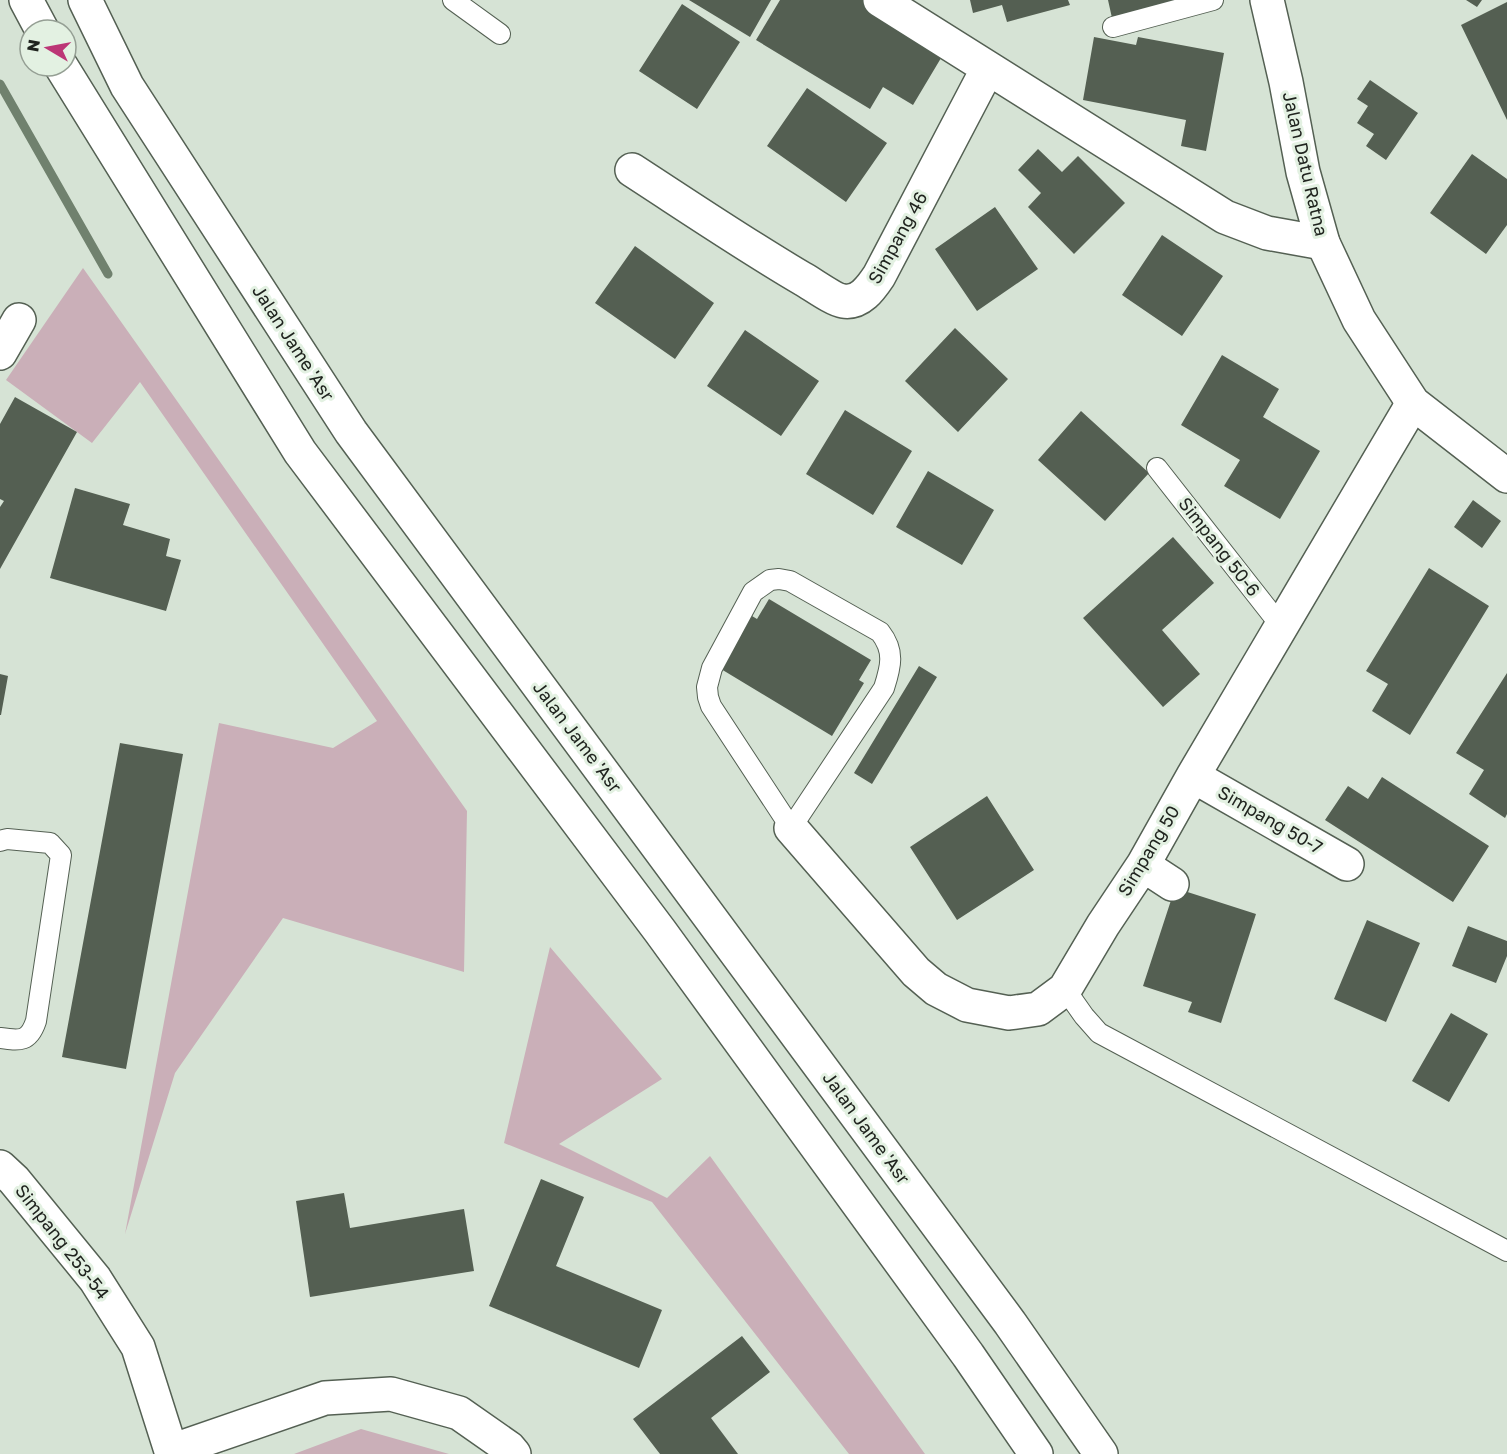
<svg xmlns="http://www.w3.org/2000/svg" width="1507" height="1454" font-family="'Golos Text',sans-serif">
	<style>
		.green { fill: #caafb8 }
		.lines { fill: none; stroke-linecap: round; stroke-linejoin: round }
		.stream { stroke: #70816e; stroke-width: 9 }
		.building { fill: #545f52 }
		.service-casing { stroke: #546053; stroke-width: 22 }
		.minor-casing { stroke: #546053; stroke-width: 36 }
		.secondary-casing { stroke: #546053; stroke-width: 36 }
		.primary-casing { stroke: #546053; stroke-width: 36 }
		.service { stroke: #fff; stroke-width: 20 }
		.minor { stroke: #fff; stroke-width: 33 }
		.secondary { stroke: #fff; stroke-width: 33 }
		.primary { stroke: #fff; stroke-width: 33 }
		.labels { text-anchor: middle; stroke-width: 6; stroke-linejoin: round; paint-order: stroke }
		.street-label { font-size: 18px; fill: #20241f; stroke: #e3f1e2 }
	</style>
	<rect width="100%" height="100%" fill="#d6e3d5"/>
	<path class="green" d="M83,268l384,543 -3,161 -181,-54 -108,155 -50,161 94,-511 114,25 44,-27 -237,-339 -48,61 -86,-63z
		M550,947l112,132 -103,65 108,54 43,-42 215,298h-76l-197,-252 -148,-59z
		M361,1429l88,25h-155z"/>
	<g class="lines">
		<path class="stream" d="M0,84l108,190"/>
	</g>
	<path class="building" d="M689,0h82l-21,37z
		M780,0h87l80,48 -34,57 -30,-18 -13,22 -114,-69z
		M970,0h98l2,5 -63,17 -5,-17 -29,8z
		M1108,0h67v1l-63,17z
		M1466,0h16l-5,7z
		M1507,2v118l-46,-95z
		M682,4l58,38 -43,67 -58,-38z
		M1094,37l42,8 2,-8 86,16 -18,98 -25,-5 5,-26 -103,-20z
		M1370,80l48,33 -32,47 -20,-14 8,-12 -17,-11 11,-17 -11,-7z
		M807,88l80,55 -41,59 -79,-56z
		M1038,149l24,23 16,-16 47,47 -51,51 -46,-47 13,-14 -23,-23z
		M1472,154l35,25v46l-21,29 -56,-41z
		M995,207l43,62 -61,42 -42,-62z
		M1162,235l61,41 -41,60 -60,-41z
		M635,246l79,57 -39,56 -80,-56z
		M955,328l53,51 -50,53 -53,-51z
		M745,330l74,51 -38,55 -74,-50z
		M1222,355l57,34 -16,28 57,34 -40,68 -56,-33 16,-26 -59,-35z
		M15,397l62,35 -77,137v-62l4,-6 -4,-2v-75z
		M845,410l67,41 -39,64 -67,-41z
		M1081,411l68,62 -44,48 -67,-61z
		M928,471l66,39 -32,55 -66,-38z
		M75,488l55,16 -7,21 47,14 -4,17 15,4 -15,51 -116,-33z
		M1473,500l28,21 -19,27 -28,-21z
		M1173,537l41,46 -52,47 38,44 -37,33 -80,-89z
		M1429,568l60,38 -79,129 -38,-24 16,-27 -22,-13z
		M769,599l102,61 -12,20 5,3 -32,53 -111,-67 31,-53 5,3z
		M919,666l18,11 -65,107 -18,-11z
		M1507,673v141l-2,4 -36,-24 15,-24 -28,-17z
		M0,674l8,2 -7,39h-1z
		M120,743l63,11 -57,315 -64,-12z
		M1382,777l107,69 -36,56 -128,-82 23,-34 20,13z
		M987,796l47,74 -77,50 -47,-73z
		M1175,888l81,26 -35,109 -33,-11 4,-10 -49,-16z
		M1367,920l53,23 -34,79 -52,-23z
		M1468,926l39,15v15l-11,27 -44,-17z
		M1451,1013l37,21 -39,68 -37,-21z
		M541,1179l43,18 -28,69 106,44 -23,58 -150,-62z
		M344,1193l6,35 114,-19 10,62 -164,26 -14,-96z
		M742,1336l28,36 -59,46 27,36h-78l-27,-35z"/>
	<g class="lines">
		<g class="service-casing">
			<path id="service" d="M453,0l47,34
				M1113,27l100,-27
				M1157,468l124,158
				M779,579l11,2 90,51c15,19 11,34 4,56l-93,140 -80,-122 -3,-9 -1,-10 5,-19 41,-76 17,-12z
				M0,841l7,-2 43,4 11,12 -25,166c-7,21 -16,20 -36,17
				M1065,989l19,27 15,17 408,218"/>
		</g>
		<g class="minor-casing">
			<path id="minor" d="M880,0l345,217 42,16 56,10
				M632,170c57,37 113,75 171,109 9,5 31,21 40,22 17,3 28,-13 36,-25l109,-208
				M0,353l19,-33
				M1193,776l154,88
				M791,828l125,144 20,17 31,16 42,8 29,-4 27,-20 38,-64 40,-60 50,-89 220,-373
				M1143,865l29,19
				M0,1167l14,13 81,99 43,68 34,107
				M171,1451l154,-53 66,-4 68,19 50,35 5,6"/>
		</g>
		<g class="secondary-casing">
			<path id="secondary" d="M1267,0l19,82 17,90 20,71 36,77 54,83 94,73"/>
		</g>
		<g class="primary-casing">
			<path id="primary" d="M26,0l16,30
				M85,0l42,86 224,346 659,891 91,131
				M61,66l239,386 360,479 308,424 68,99"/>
		</g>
		<use href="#service" class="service"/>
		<use href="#minor" class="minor"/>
		<use href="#secondary" class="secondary"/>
		<use href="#primary" class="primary"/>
	</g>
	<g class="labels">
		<g class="street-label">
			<text transform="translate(1305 164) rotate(77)" y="6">Jalan Datu Ratna</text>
			<text transform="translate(898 238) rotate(-61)" y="6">Simpang 46</text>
			<text transform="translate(293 343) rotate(57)" y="6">Jalan Jame 'Asr</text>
			<text transform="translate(1219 547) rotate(52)" y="6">Simpang 50-6</text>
			<text transform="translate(577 737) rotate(53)" y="6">Jalan Jame 'Asr</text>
			<text transform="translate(1270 820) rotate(30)" y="6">Simpang 50-7</text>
			<text transform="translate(1149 851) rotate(-59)" y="6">Simpang 50</text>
			<text transform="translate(866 1128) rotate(54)" y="6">Jalan Jame 'Asr</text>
			<text transform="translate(62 1242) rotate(52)" y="6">Simpang 253-54</text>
		</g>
	</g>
	<g transform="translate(48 48) rotate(280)"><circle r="28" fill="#e3f1e2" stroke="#959f94" stroke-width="1.5"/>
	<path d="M0-4.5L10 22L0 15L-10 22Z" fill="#bc3676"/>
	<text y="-9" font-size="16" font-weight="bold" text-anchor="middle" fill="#20241f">N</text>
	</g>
</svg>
